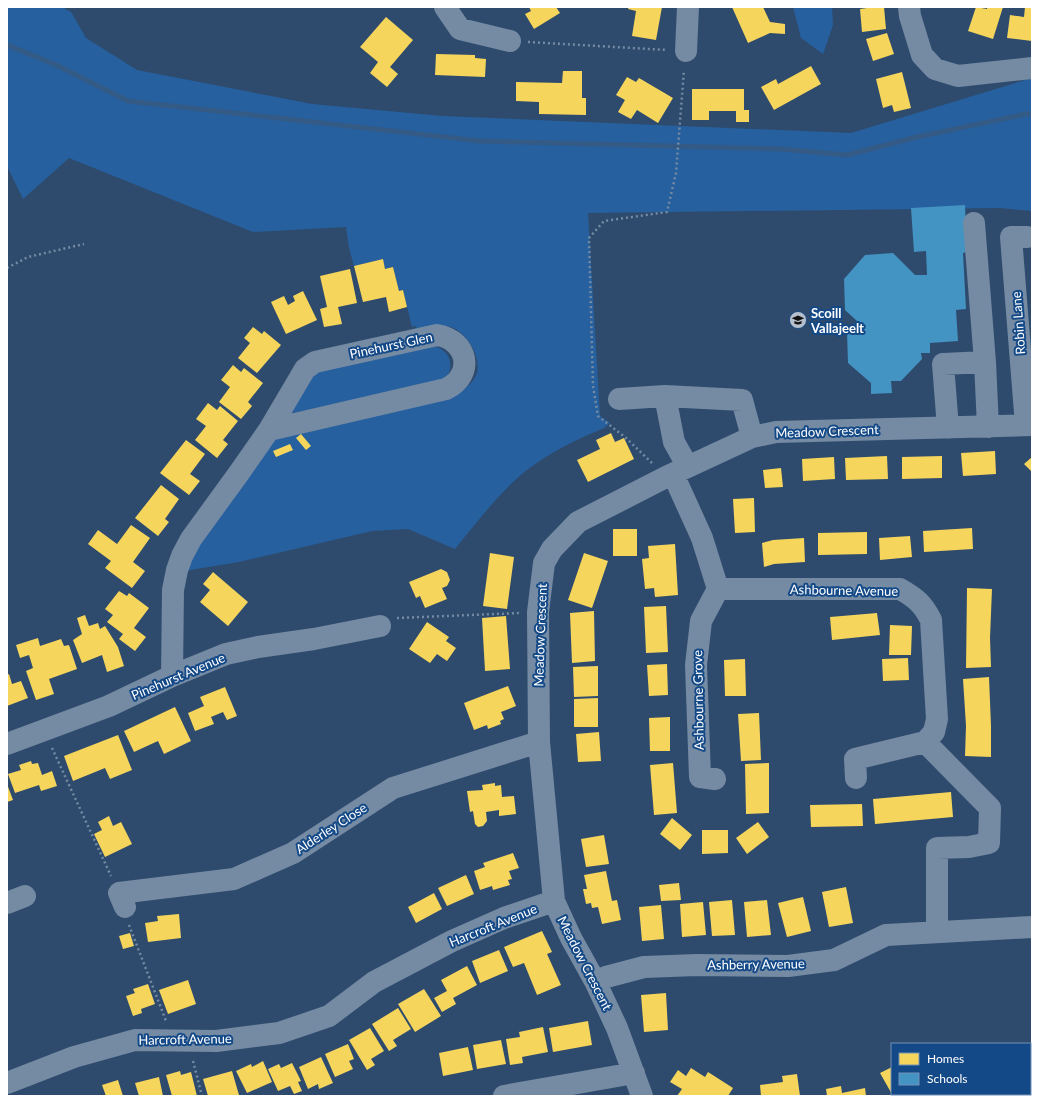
<svg xmlns="http://www.w3.org/2000/svg" width="1039" height="1103" font-family="Lato,sans-serif">
	<style>
		.green { fill: #27609e }
		.homes { fill: #f6d55c }
		.schools { fill: #4393c3 }
		.lines { fill: none; stroke-linecap: round; stroke-linejoin: round }
		.stream { stroke: #345a86; stroke-width: 5 }
		.path { stroke: #758aa3; stroke-width: 2.5; stroke-dasharray: 2 3; stroke-linecap: butt }
		.minor { stroke: #758aa3; stroke-width: 22 }
		.labels { text-anchor: middle; stroke-width: 4; stroke-linejoin: round; paint-order: stroke }
		.poi-label { font-size: 13px; font-weight: bold; fill: #fff; stroke: #144987; text-anchor: start }
		.street-label { font-size: 13px; fill: #fff; stroke: #144987 }
	</style>
	<rect width="100%" height="100%" fill="#2e4b6d"/>
	<path class="green" d="M7,7h55l9,5 15,26 51,32 175,34 130,12 409,17 181,-55v133l-32,-3 -412,5 12,203 10,7 -6,5c-34,14 -68,31 -95,58 -19,19 -36,41 -54,63l-47,-20 -36,2 -133,31 -55,9 3,-9 84,-122 189,-48c7,-5 14,-10 17,-19 4,-17 -10,-40 -26,-46 -10,-3 -25,3 -34,4l-1,-5 -4,1 -9,-37 -4,1 -6,-24 -8,2 -2,-10 -29,7 -5,-18 -3,-21 -93,5 -184,-74 -46,41 -16,-33z
		M793,7h39l1,18 -10,29 -22,-16z
		M434,346c17,4 22,23 9,35l-150,32 -2,-2 21,-39z"/>
	<path class="homes" d="M529,7h27l4,6 -26,16 -9,-15 6,-3z
		M629,7h33l-6,33 -24,-4 4,-25 -8,-2z
		M732,7h31l7,15 15,2v10l-15,-1 -22,10z
		M874,7h10l2,22 -24,3 -2,-23z
		M976,7l11,2v-2h16l-10,32 -25,-8z
		M1025,7h7v34l-25,-3 3,-23 14,2z
		M386,17l27,23 -23,27 8,7 -11,13 -17,-14 8,-11 -18,-15z
		M887,33l7,21 -21,7 -7,-22z
		M436,54l39,1v3l11,1 -1,18 -50,-2z
		M811,66l10,18 -47,26 -13,-23 15,-8 2,5z
		M563,71h19v27h4v17l-47,-1v-12l-23,-1v-19l46,1z
		M902,72l9,36 -17,4 -2,-7 -9,3 -7,-29z
		M627,77l9,5 3,-4 34,20 -15,25 -21,-13 -6,9 -13,-7 7,-12 -9,-5z
		M692,89h52v21h5v12h-13v-11h-27v9h-17z
		M383,259l2,10 8,-2 6,24 4,-1 4,17 -18,5 -3,-15 -23,5 -9,-36z
		M350,269l7,34 -19,4 4,17 -18,3 -4,-18 7,-2 -7,-31z
		M303,291l14,29 -31,14 -15,-32 13,-6 4,9 7,-4 -2,-5z
		M253,327l9,7 2,-3 17,14 -24,28 -19,-15 12,-15 -6,-5z
		M233,365l8,7 3,-4 19,15 -15,19 4,4 -11,13 -22,-17 11,-15 -9,-7z
		M208,403l9,7 3,-4 18,15 -15,19 5,4 -11,14 -22,-18 11,-14 -10,-7z
		M611,433l4,9 9,-4 10,21 -46,23 -11,-22 23,-11 -4,-9z
		M301,434l10,12 -5,4 -10,-12z
		M186,440l19,14 -15,20 10,7 -11,14 -29,-22z
		M290,444l3,6 -17,7 -3,-6z
		M995,451l1,23 -33,2 -2,-23z
		M887,456l1,23 -42,1 -1,-22z
		M942,456v22l-40,1v-22z
		M834,457l1,22 -32,2 -1,-22z
		M1032,457v15l-8,-8z
		M781,468l2,19 -18,1 -2,-18z
		M161,485l18,14 -14,20 4,3 -11,14 -23,-18z
		M754,498l1,34 -20,1 -2,-34z
		M131,525l19,13 -17,24 12,9 -13,17 -27,-20 6,-7 -23,-17 10,-14 19,14z
		M972,528l1,21 -49,3 -1,-21z
		M613,529h24v27h-24z
		M867,532v22l-49,1v-22z
		M910,536l2,21 -32,3 -1,-22z
		M804,538l1,24 -31,2 -10,3 -2,-24 11,-3z
		M675,544l3,51 -23,2 -1,-9 -9,1 -3,-30 7,-1 -1,-12z
		M490,553l24,4 -7,52 -24,-3z
		M584,553l24,8 -16,47 -24,-8z
		M441,569l6,3 3,8 -3,6 -5,2 5,11 -22,9 -5,-12 -4,2 -7,-16z
		M213,572l35,30 -20,24 -28,-24 10,-12 -7,-6z
		M967,588l25,1 -2,49 1,29 -25,1z
		M119,591l8,5 2,-3 20,15 -15,20 12,9 -11,14 -16,-12 4,-5 -16,-12 6,-7 -8,-6z
		M666,606l2,46 -22,1 -2,-46z
		M594,611l1,50 -23,2 -2,-50z
		M877,613l3,22 -48,5 -2,-23z
		M85,615l4,11 9,-3 2,6 5,-3 13,21 6,19 -17,6 -5,-17 -20,8 -9,-23 9,-6 -5,-16z
		M506,616l4,53 -25,2 -3,-53z
		M427,622l22,15 -3,4 10,7 -9,13 -10,-7 -7,9 -21,-14z
		M890,625l22,1 -1,29h-22z
		M38,638l2,8 21,-7 3,7 5,-1 8,24 -28,10 5,15 -18,6 -10,-29 7,-3 -4,-13 -9,3 -4,-13z
		M908,658l1,22 -26,1 -1,-22z
		M745,659l1,37h-21l-1,-36z
		M667,664l1,31 -19,1 -2,-31z
		M598,666v30l-24,1 -1,-30z
		M9,674l3,10 9,-3 7,17 -21,8v-31z
		M989,677l2,49v31l-26,-1 1,-30 -3,-47z
		M508,686l8,20 -15,6 3,7 -4,2 1,3 -13,5 -1,-4 -13,5 -10,-27z
		M225,687l12,29 -10,4 -4,-8 -12,5 3,7 -19,7 -7,-18 16,-7 -4,-9z
		M598,698v29h-24v-28z
		M175,707l16,34 -27,13 -6,-13 -24,11 -10,-21z
		M759,713l2,47 -20,1 -3,-47z
		M670,717v34h-20l-1,-33z
		M599,732l2,29 -23,1 -2,-28z
		M118,735l14,35 -22,9 -5,-11 -32,13 -9,-25z
		M31,761l1,3 6,-1 4,12 10,-4 5,15 -16,5 -2,-6 -24,8 -7,-19 13,-4 -2,-5z
		M673,763l4,50 -23,2 -4,-50z
		M769,763v50l-23,1 -1,-50z
		M495,783v3l6,-1 1,12 12,-1 2,18 -17,2v-6l-13,2 1,9 -4,5 -5,1 -3,-3 -2,-13 -3,1 -3,-21 16,-1 -1,-5z
		M7,784l6,16 -6,2z
		M951,792l2,25 -78,7 -2,-25z
		M862,804l1,22 -52,1 -1,-22z
		M109,816l4,10 8,-4 11,22 -27,13 -11,-23 8,-4 -4,-8z
		M672,818l20,17 -12,15 -20,-16z
		M758,822l11,15 -22,17 -11,-16z
		M702,830h26v23l-26,1z
		M604,835l5,29 -23,3 -5,-28z
		M513,853l6,15 -10,3 3,8 -4,1 2,5 -17,5 -1,-4 -12,4 -6,-19 11,-4 -2,-4z
		M606,871l6,30 5,-1 4,20 -19,4 -4,-17 -6,1 -1,-5 -5,1 -3,-15h4l-3,-14z
		M466,875l8,19 -27,12 -9,-18z
		M679,883l2,17 -20,1 -2,-16z
		M846,887l7,36 -24,4 -7,-35z
		M434,893l8,16 -26,14 -8,-16z
		M803,897l8,34 -24,6 -9,-34z
		M732,900l3,35 -23,1 -3,-34z
		M767,900l4,35 -24,2 -3,-35z
		M703,902l3,33 -24,2 -2,-33z
		M661,905l3,34 -22,2 -3,-34z
		M179,914l2,24 -33,4 -3,-19 13,-2 -1,-5z
		M542,931l10,21 -5,2 14,31 -24,10 -13,-32 -11,4 -9,-20z
		M130,933l4,13 -11,3 -4,-13z
		M499,950l9,21 -28,12 -8,-22z
		M467,966l10,19 -24,13 3,6 -14,8 -8,-14 13,-7 -6,-11z
		M188,980l8,24 -28,10 -9,-24z
		M148,984l7,20 -14,5 1,4 -9,3 -7,-20 9,-3 -2,-4z
		M424,989l17,27 -26,16 -17,-28z
		M666,993l2,37 -24,2 -3,-37z
		M398,1008l13,21 -18,11 4,6 -8,5 -17,-27z
		M588,1021l4,24 -39,7 -4,-24z
		M543,1027l5,25 -26,5 1,6 -13,2 -4,-26 14,-2 -1,-5z
		M370,1028l14,23 -13,8 4,6 -8,5 -18,-30z
		M501,1040l5,24 -29,5 -4,-24z
		M348,1044l6,15 -5,2 4,8 -18,8 -10,-23z
		M468,1047l5,23 -30,6 -4,-23z
		M321,1057l12,26 -14,6 -1,-5 -10,5 -9,-22z
		M263,1061l9,21 -25,11 -11,-22 15,-7 1,3z
		M292,1063l9,18 -3,1 4,9 -8,3 -4,-8 -12,5 -10,-22 11,-5 2,4z
		M892,1067v27h17l2,2h-18l-13,-23z
		M691,1068l14,9 3,-5 25,16 -5,8h-51l5,-7 -12,-7 8,-12 8,6z
		M180,1071l1,4 10,-3 6,24h-19v-1l-6,1 -6,-21z
		M232,1071l7,24 -31,1 -5,-17z
		M797,1074l3,22h-39l-1,-11 23,-3 -1,-6z
		M159,1077l4,19h-24l-4,-13z
		M118,1080l5,16h-17l-4,-11z
		M841,1086l1,7 23,-5 1,8h-39l-1,-7z
		M991,1094h28l-5,2h-23z"/>
	<path class="schools" d="M965,205l2,47 -4,1 3,56 -10,1 2,31 -28,2v10h-9l1,6 -21,22h-10l1,12 -21,1v-11l-23,-20 -1,-31 10,-11 -12,-11 -1,-31 21,-24 28,-2 22,22h12l-1,-24 -12,1 -3,-44z"/>
	<g class="lines">
		<path class="stream" d="M7,45l47,19 74,37 352,40 301,8 66,6 70,-18 109,-23h6"/>
		<path class="path" d="M528,42l139,8
			M7,268l21,-11 56,-13
			M652,463l-26,-25 -28,-22 -5,-30 -4,-148 15,-17 63,-9 9,-39 8,-103
			M397,618l123,-5
			M52,748l59,128
			M129,925l37,96
			M193,1061l9,35"/>
		<path class="minor" d="M445,7l15,22 50,12
			M909,7l1,9 12,39 13,14 23,7 74,-8
			M686,51l2,-44
			M974,223l11,139 3,65
			M619,399l46,-3
			M1026,425l-15,-188h16
			M948,428l-5,-64 42,-2
			M688,467l-14,-25 -9,-46 77,4 10,37
			M673,474l29,64 16,51h182c16,9 23,15 31,31l6,99 -3,13 -9,10 -70,17 1,19
			M172,676l1,-86 4,-20 5,-14 9,-17 48,-66 30,-43 36,-61 10,-7 122,-27c31,5 38,40 9,54l-177,41
			M925,742l65,66 -1,35 -20,4 -32,1v84
			M7,744l102,-38 63,-30 54,-22 32,-7 56,-8 66,-13
			M715,779l-15,-2 -4,-112 5,-44 17,-32
			M7,903l18,-7
			M125,907l-6,-14 115,-14 59,-26 100,-65 146,-46
			M596,983l10,-6 38,-10 53,-2 91,1 46,-6 52,-25 146,-8
			M7,1083l67,-26 61,-17 81,1 63,-8 50,-17 45,-34 78,-41 52,-23 50,-17
			M504,1096l130,-23
			M642,1096l-25,-68 -21,-45 -25,-45 -17,-37 -15,-159 -1,-130 6,-49 8,-14 26,-27 88,-45 86,-40 24,-5 256,-7"/>
	</g>
	<defs>
		<g id="school-disc" transform="scale(0.9)"><circle r="9.5" fill="#b6c0cc" stroke="#144987"/><path d="M0-5L7-2L0 1L-7-2ZM-4 1L0 2.5L4 1V4Q0 6-4 4Z" fill="#111"/></g>
	</defs>
	<g fill-rule="evenodd">
		<use href="#school-disc" x="798" y="320"/>
	</g>
	<g class="labels">
		<g class="poi-label">
			<text x="811" y="318">Scoill<tspan x="811" dy="15">Vallajeelt</tspan></text>
		</g>
		<g class="street-label">
			<text transform="translate(1018 323) rotate(-94)" y="5">Robin Lane</text>
			<text transform="translate(391 345) rotate(-12)" y="5">Pinehurst Glen</text>
			<text transform="translate(827 431) rotate(-2)" y="5">Meadow Crescent</text>
			<text transform="translate(844 590) rotate(1)" y="5">Ashbourne Avenue</text>
			<text transform="translate(540 635) rotate(-88)" y="5">Meadow Crescent</text>
			<text transform="translate(178 676) rotate(-23)" y="5">Pinehurst Avenue</text>
			<text transform="translate(698 700) rotate(-91)" y="5">Ashbourne Grove</text>
			<text transform="translate(331 828) rotate(-33)" y="5">Alderley Close</text>
			<text transform="translate(493 925) rotate(-22)" y="5">Harcroft Avenue</text>
			<text transform="translate(585 963) rotate(63)" y="5">Meadow Crescent</text>
			<text transform="translate(756 964) rotate(-1)" y="5">Ashberry Avenue</text>
			<text transform="translate(185 1039) rotate(-1)" y="5">Harcroft Avenue</text>
		</g>
	</g>
	<rect width="1039" height="1103" fill="none" stroke="#ffffff" stroke-width="16"/>
	<rect x="891" y="1043" width="140" height="52" fill="#144987" stroke="#7292b7"/>
	<rect x="899" y="1053" width="20" height="12" fill="#f6d55c" stroke="#7292b7"/>
	<text x="927" y="1063" font-size="12" fill="#ffffff">Homes</text>
	<rect x="899" y="1073" width="20" height="12" fill="#4393c3" stroke="#7292b7"/>
	<text x="927" y="1083" font-size="12" fill="#ffffff">Schools</text>
</svg>
